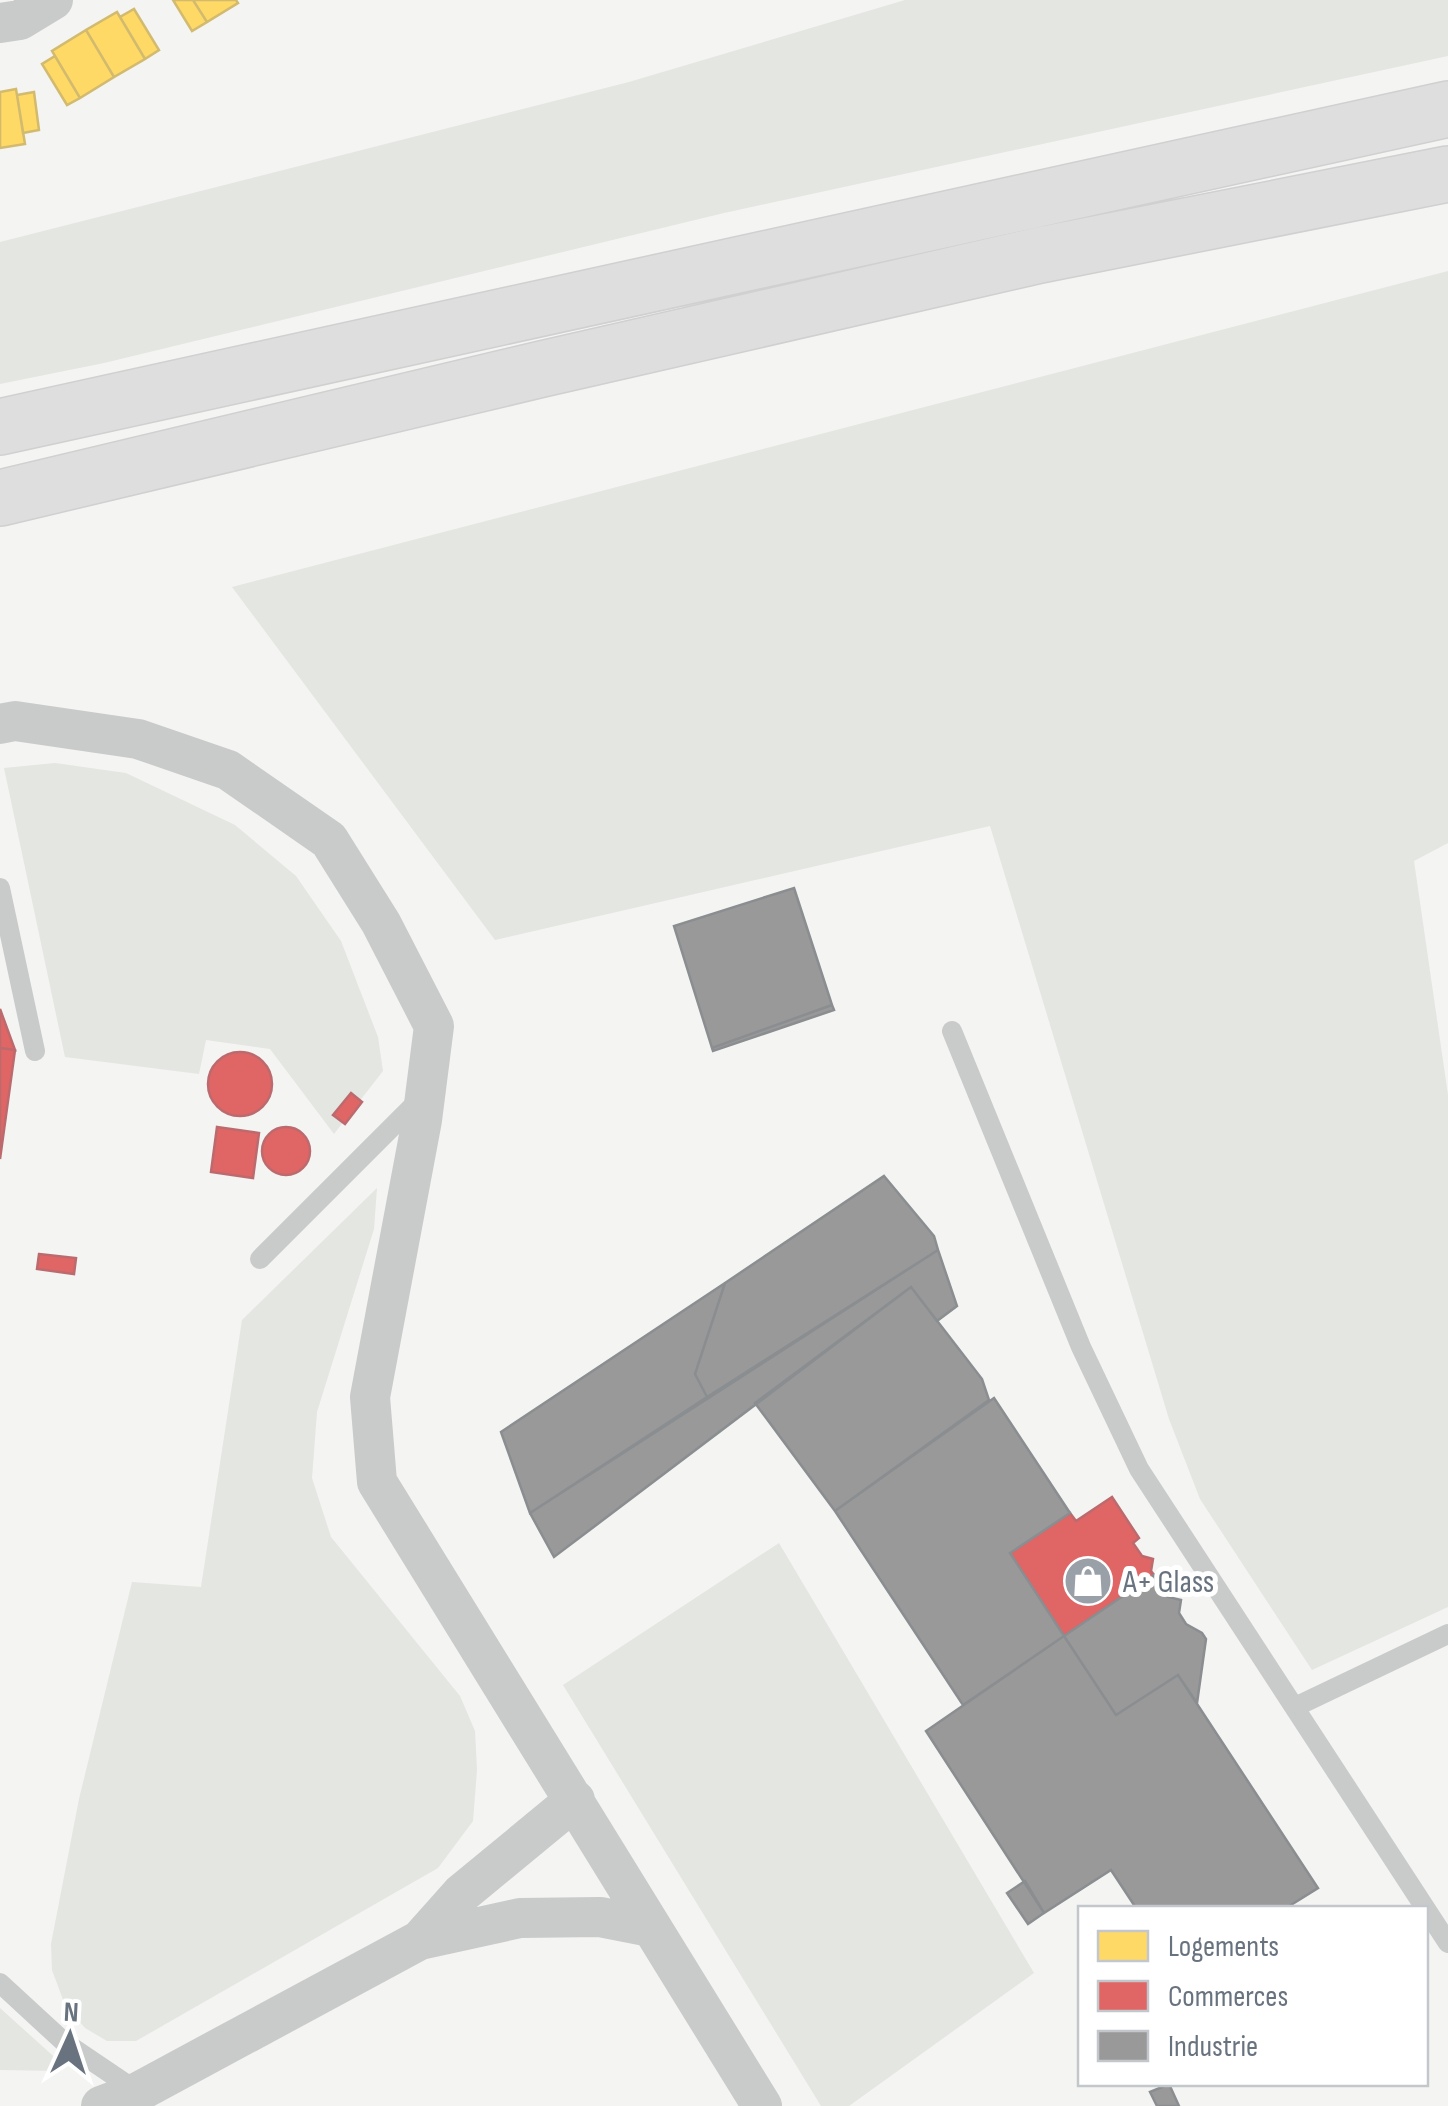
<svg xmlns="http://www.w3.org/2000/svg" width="1448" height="2106" font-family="'Sofia Sans Condensed',sans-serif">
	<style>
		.green { fill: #e4e6e1 }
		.homes { fill: #ffd966; stroke: #d2ba6e; stroke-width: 2.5 }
		.shops { fill: #e06666; stroke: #bc6a6e; stroke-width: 2.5 }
		.industry { fill: #999; stroke: #8a8e91; stroke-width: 2.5 }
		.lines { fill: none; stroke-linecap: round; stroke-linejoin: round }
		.trunk-casing { stroke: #d0d0d0; stroke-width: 58 }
		.service { stroke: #c9caca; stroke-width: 20 }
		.minor { stroke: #c9caca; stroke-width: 40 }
		.trunk { stroke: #dededf; stroke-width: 55 }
		.labels { text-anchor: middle; stroke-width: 10; stroke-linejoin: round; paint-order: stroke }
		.poi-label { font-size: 32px; fill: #68737f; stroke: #fff; text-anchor: start }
	</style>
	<rect width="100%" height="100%" fill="#f4f4f3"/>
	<path class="green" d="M905,0h543v56l-724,157 -620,150 -104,21v-142l629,-160z
		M1448,271v572l-34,18 34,234v512l-136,63 -112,-171 -31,-80 -179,-593 -495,114 -263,-353z
		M55,763l71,10 109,52 61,51 45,65 37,96 5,34 -49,63 -64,-85 -64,-9 -7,34 -134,-17 -61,-289z
		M377,1188l-3,41 -57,183 -5,66 19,59 129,159 15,35 2,39 -4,51 -35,47 -302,173h-29l-22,-13 -20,-23 -13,-35 -1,-26 28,-145 53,-217 69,5 41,-267z
		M779,1543l255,430 -185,133h-28l-258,-421z
		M0,2008l61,55v8l-61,-1z"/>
	<path class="homes" d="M173,0h20l14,22 -15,9z
		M193,0h43l2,3 -31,19z
		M134,9l25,41 -14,9 -25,-42z
		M117,12l28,47 -31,18 -28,-47z
		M86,30l28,47 -34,21 -28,-47z
		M55,56l25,42 -13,7 -25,-41z
		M16,89l9,55 -25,4v-56z
		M34,92l5,38 -16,3 -6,-38z"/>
	<path class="shops" d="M0,1009l15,41 -15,-2z
		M0,1048l15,2 -15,109z
		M208 1084a32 32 0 1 1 64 0a32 32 0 1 1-64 0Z
		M351,1093l11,9 -17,22 -12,-9z
		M262 1151a24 24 0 1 1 48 0a24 24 0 1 1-48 0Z
		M217,1127l42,6 -6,45 -42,-6z
		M39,1254l37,4 -2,16 -37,-5z
		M1112,1497l27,41 -6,5 9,13 11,3 -2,12 3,4 -90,61 -54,-83 60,-40 6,8z"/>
	<path class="industry" d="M794,888l38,117 -120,43 -38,-122z
		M832,1005l2,5 -121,41 -1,-3z
		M884,1176l50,60 4,14 -231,147 -12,-23 30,-91z
		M938,1250l19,56 -20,15 -26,-34 -357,270 -24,-44z
		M725,1283l-30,91 12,23 -177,116 -29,-81z
		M911,1287l71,92 7,21 -154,111 -80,-108z
		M994,1398l76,115 -60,40 54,83 -101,69 -128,-194z
		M1154,1575l14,22 13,3 -2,13 7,11 16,9 4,6 -9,64 -19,-28 -62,40 -52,-79z
		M1064,1636l52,79 62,-40 140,213 -32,20h-150l-25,-38 -67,43 -118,-182z
		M1025,1881l19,32 -16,11 -21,-31z
		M1169,2084l10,22h-22l-7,-14z"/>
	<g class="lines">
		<g class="trunk-casing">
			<path id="trunk" d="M0,427l1448,-318
				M0,498l542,-129 498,-114 408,-81"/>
		</g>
		<path class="service" d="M0,888l35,163
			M952,1031l129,316 58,122 309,474
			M260,1259l161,-161
			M1295,1707l153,-73
			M0,1983l64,59 74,50"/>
		<path class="minor" d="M0,23l20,-3 33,-20
			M0,724l15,-3 123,18 90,31 101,70 52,83 53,103 -12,94 -52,277 7,85 385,624
			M420,1940l41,-46 114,-94
			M101,2106l37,-14 282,-152 100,-22 80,-1 51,10"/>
		<use href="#trunk" class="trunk"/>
	</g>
	<defs>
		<g id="shop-disc" transform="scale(2.5)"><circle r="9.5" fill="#99a0a8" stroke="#fff"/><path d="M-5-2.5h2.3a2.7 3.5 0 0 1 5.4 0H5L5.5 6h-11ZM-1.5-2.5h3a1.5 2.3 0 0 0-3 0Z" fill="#fff"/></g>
	</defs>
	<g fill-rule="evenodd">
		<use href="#shop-disc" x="1088" y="1581"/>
	</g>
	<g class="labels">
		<g class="poi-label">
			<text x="1123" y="1592">A+ Glass</text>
		</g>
	</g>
	<rect x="1078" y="1906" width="350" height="180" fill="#ffffff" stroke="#c3c7cc" stroke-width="2.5"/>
	<rect x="1098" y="1931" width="50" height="30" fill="#ffd966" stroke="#c3c7cc" stroke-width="2.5"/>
	<text x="1168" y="1956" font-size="30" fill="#68737f">Logements</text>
	<rect x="1098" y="1981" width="50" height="30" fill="#e06666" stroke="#c3c7cc" stroke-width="2.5"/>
	<text x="1168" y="2006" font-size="30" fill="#68737f">Commerces</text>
	<rect x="1098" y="2031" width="50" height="30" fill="#999999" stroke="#c3c7cc" stroke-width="2.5"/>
	<text x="1168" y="2056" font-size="30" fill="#68737f">Industrie</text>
	<g transform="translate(70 2036) rotate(3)" stroke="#ffffff" stroke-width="8" paint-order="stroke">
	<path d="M0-8L18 38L0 25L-18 38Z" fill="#68737f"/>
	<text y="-15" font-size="28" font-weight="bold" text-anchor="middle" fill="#68737f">N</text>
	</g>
</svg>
